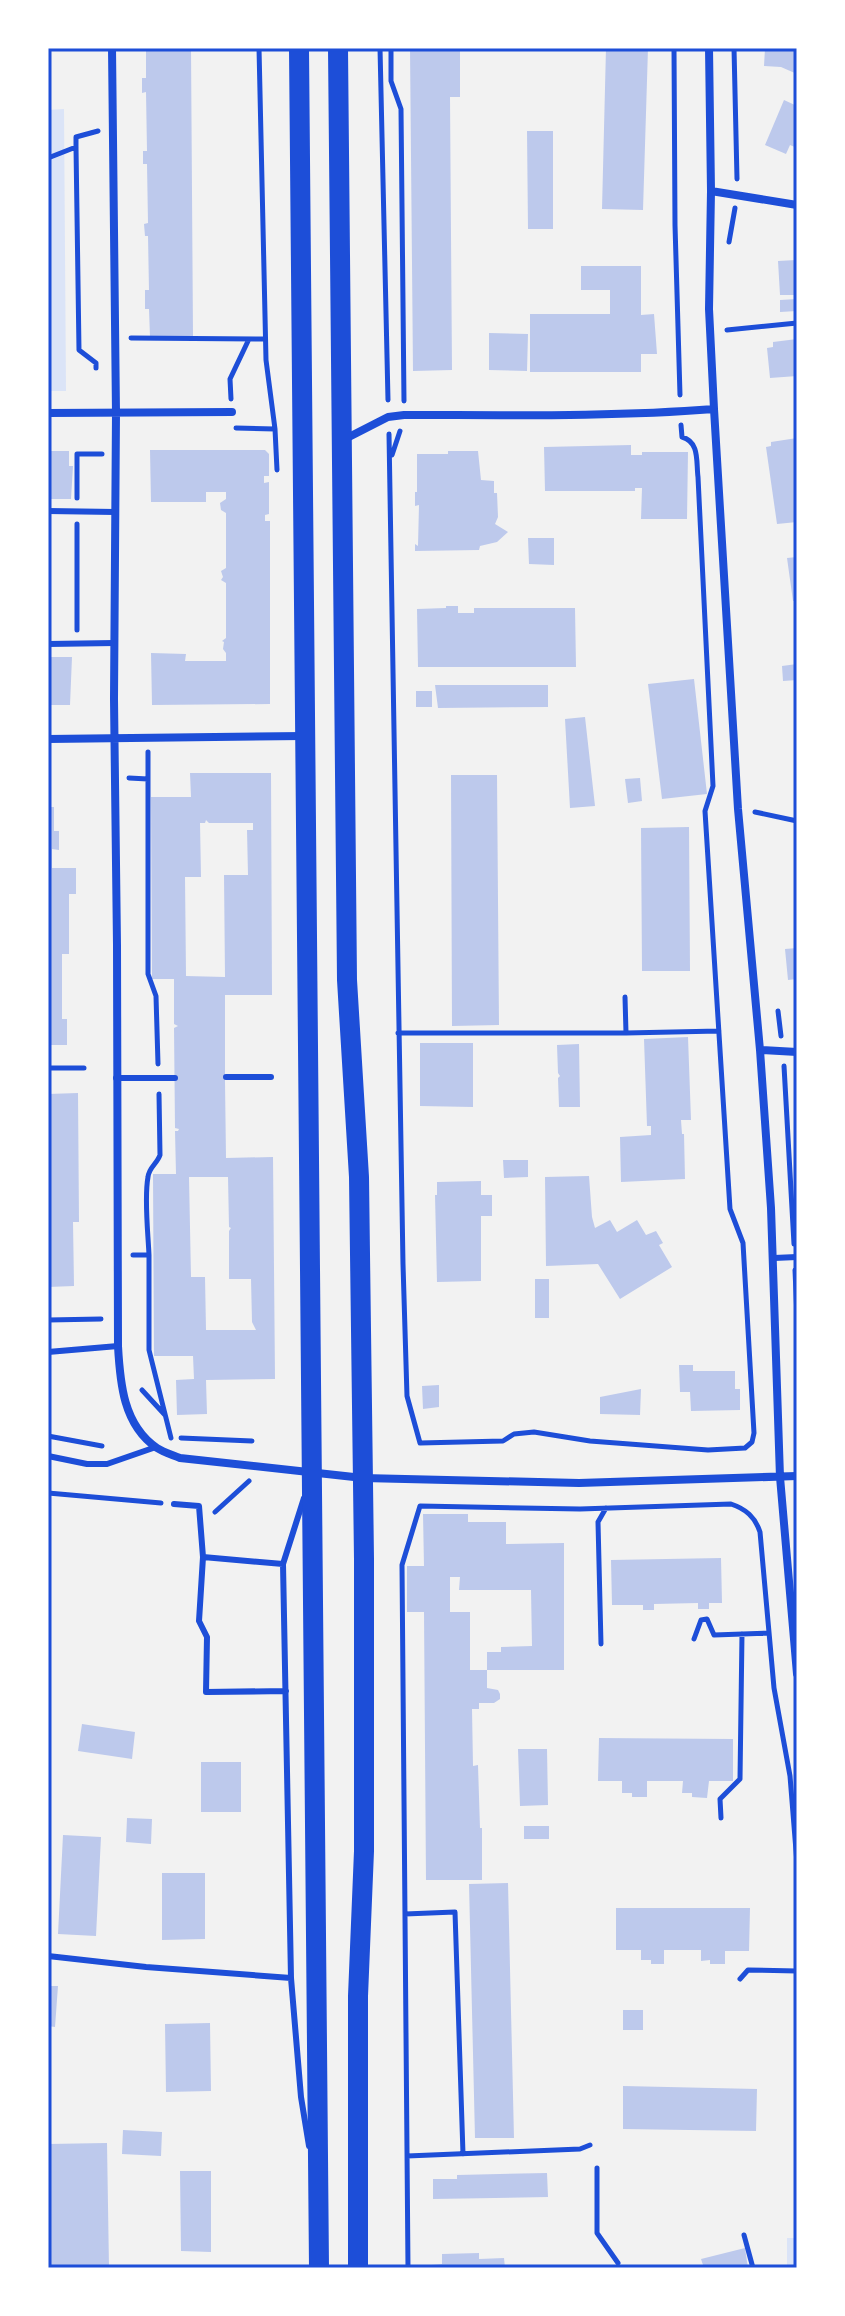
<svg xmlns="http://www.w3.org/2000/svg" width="845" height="2316" font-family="'Roboto Condensed',sans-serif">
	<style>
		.green { fill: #dbe4f7 }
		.building { fill: #bdc9ec; fill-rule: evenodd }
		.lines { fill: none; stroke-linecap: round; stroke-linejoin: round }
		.path { stroke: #1d4ed8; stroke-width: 5 }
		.service { stroke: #1d4ed8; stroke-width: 6 }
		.minor { stroke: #1d4ed8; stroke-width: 8 }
		.primary { stroke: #1d4ed8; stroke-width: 20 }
		.neatline { fill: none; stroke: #1d4ed8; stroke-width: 3 }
	</style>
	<rect width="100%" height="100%" fill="#f2f2f2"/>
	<path class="green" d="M64,109l2,282h-18v-281z
		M787,2238h10v30h-10z"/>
	<path class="building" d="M191,48l2,288 -43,1 -1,-28h-4v-19h4l-1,-54h-3l-1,-12 4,-1 -1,-59h-4v-13h4l-1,-59 -4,1v-15h4v-29z
		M410,48h50v49h-10l2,273 -39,1z
		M606,48h42l-5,162 -41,-1z
		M765,48h32v26l-16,-7 -17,-1z
		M784,100l13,6v42l-7,-3 -4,9 -21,-9z
		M527,131h26v98h-25z
		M796,260l1,35h-17l-2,-34z
		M581,266h60v49l13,-1 3,40h-16v18h-111v-58h80v-24h-29z
		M797,299v12l-17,1v-12z
		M489,333l39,1 -1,37 -38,-1z
		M797,339v37l-27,2 -3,-30 6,-1v-5z
		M797,438v84l-20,2 -11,-77 5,-1v-4z
		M631,445v10h11v-3h46l-1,67h-46l1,-31h-7v3h-90l-1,-44z
		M150,450h115l4,4v22h-5v7l5,-1v32l-4,1v6h5v183l-118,1 -1,-52 35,1 -1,7h41v-8l-3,-4 1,-7 -2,-1 4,-3v-55l-5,-3 2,-3 -2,-6 5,-3v-55l-5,-3 -1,-7 6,-4v-7h-20v10h-55z
		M48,451h21v15h4l-2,33h-20l-3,-2z
		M448,451h30l3,29 13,1v12h3l1,24 -3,7 13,8 -11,10 -17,4 -1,4 -64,1v-7l3,2 1,-41 -4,1v-14h2v-38h31z
		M528,538h26v27l-25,-1z
		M797,557v44h-4l-6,-43z
		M446,606h12v7h16v-5h101l1,59h-158l-1,-58 29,-1z
		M48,657h24l-2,48h-22z
		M797,664v16l-14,1 -1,-15z
		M694,679l13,115 -45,5 -14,-115z
		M435,685h113v22l-110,1z
		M416,691h16v16h-16z
		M585,717l10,89 -25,2 -5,-89z
		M190,773h81l1,222h-47v87l1,76 47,-1 2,222 -69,1 1,34 -30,1 -1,-35 18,-1 -1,-23h-39l-1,-182h23l-1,-43h3l1,-2 -4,-1 -1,-100 4,-2 -4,-2v-45h-22l-1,-182h40zM206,820l3,3h44v7h-6l1,45h-24l1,102 -39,-1 -1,-99h16l-1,-54h5zM189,1177h39l1,50 2,1 -2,3v48h22l1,43 4,8h-50l-1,-53h-14z
		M451,775h46l2,250 -47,1z
		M640,778l2,23 -14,2 -3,-24z
		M48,807h6v24h5v19l-7,-1v19h24v26h-7v60h-7v65h5v26h-19z
		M689,827l1,144h-48l-1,-143z
		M797,948v31l-9,1 -3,-31z
		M688,1037l3,83h-10l1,14h2l1,45 -64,3 -1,-45 31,-2v-9h-4l-3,-87z
		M420,1043h53v64l-53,-1z
		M579,1044l1,63h-21l-1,-29 2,-2 -2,-3 -1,-28z
		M78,1093l1,129h-6l1,64 -26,1v-193z
		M503,1160h25v17l-24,1z
		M589,1176l3,41 3,11 15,-8 7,12 20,-12 9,15 10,-4 7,12 -4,2 13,22 -52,32 -22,-35 -52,2 -1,-89z
		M481,1181v14h11v21h-11v65l-44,1 -2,-87h2v-13z
		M535,1279h14v39h-14z
		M679,1365h14v6h42v18h5v21l-49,1 -1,-19h-10z
		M439,1385v22l-16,2 -1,-23z
		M641,1389l-1,26 -40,-1v-17z
		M423,1514h45v8h38v22l58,-1v127h-77v18l11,2 2,4v5l-6,4h-15v6h-7l1,57 5,-1 2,63h2v52h-56l-2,-268h-17v-46h17zM450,1577h10l-1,13h72l1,56 -31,1v5h-14v18h-17v-58h-20z
		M721,1558l1,45h-13v6h-11v-6l-44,1v6h-11v-5h-31l-1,-45z
		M82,1724l53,8 -3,27 -54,-8z
		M599,1738l134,1v42h-24l-2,17 -15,-1v-4h-10l1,-12h-36v16h-15v-4h-10v-12h-24z
		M518,1749h29l1,56 -28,1z
		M201,1762h40v50h-40z
		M127,1818l25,1 -1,25 -25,-2z
		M524,1826h25v13h-25z
		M63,1835l38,2 -5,99 -38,-2z
		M162,1873h43v66l-43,1z
		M508,1883l6,255h-39l-6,-254z
		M616,1908h134l-1,43h-24v13h-15v-4l-9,1v-11h-37v14h-13v-4h-10v-10h-25z
		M48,1986h10l-3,41 -7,-1z
		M623,2010h20v20h-20z
		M210,2023l1,68 -45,1 -1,-68z
		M623,2086l134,3 -1,42 -133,-2z
		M123,2130l39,2 -1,24 -39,-2z
		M107,2143l2,125h-61v-124z
		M180,2171h31v81l-30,-1z
		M547,2173l1,24 -115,2v-20h24v-4z
		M745,2248l3,20h-44l-3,-9z
		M479,2253v6l25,-1 1,10h-74v-3l11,-1v-10z"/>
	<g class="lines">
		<path class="path" d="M259,48l7,312 9,69 2,41
			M380,48l8,352
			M391,48v33l10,28 3,292
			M674,48l1,177 5,170
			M734,48l3,131
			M48,158l28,-11
			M729,242l6,-34
			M727,330l70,-7
			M131,338l134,1
			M96,368v-5l-17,-13 -3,-203v-10l22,-6
			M231,399l-1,-20 19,-40
			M236,428l39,1
			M389,434l14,830 4,132 13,47 83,-2 11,-7 20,-2 56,9 118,9 37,-2 7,-6 2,-9 -11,-190 -13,-34 -25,-398 8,-25 -15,-309c-2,-15 2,-35 -16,-40l-1,-12
			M392,455l8,-24
			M77,498v-44h25
			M77,524v106
			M129,778l19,1v-27
			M148,779v195l8,22 2,68
			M755,812l42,9
			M625,997l1,36
			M778,1011l3,25
			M398,1033h228l93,-2
			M784,1066l10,178
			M48,1068h36
			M133,1255h16v95l22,88
			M149,1255c-1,-23 -5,-57 -1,-78 1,-10 9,-13 12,-22l-1,-61
			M795,1270l2,47
			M48,1320l53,-1
			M142,1390l23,25
			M48,1436l54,10
			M181,1438l71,3
			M48,1493l113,10
			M215,1512l34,-31
			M694,1639l7,-19 6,-1 7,16 55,-2
			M601,1644l-3,-122 8,-14
			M721,1818l-1,-19 20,-20 2,-145
			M405,1914l50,-2 8,242
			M740,1979l8,-9 49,1
			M407,2156l173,-7 10,-4
			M597,2168v65l21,30
			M744,2235l9,33
			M408,2268l-6,-703 18,-59 160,3 151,-5c15,5 24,13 29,28l14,156 16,88 7,87"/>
		<path class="service" d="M48,511l67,1
			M48,644l67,-1
			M226,1077h45
			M116,1078h59
			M774,1258l23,-1
			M48,1352l70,-6
			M48,1456l39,8h20l49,-17
			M304,1498l-21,66 8,414 10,119 8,49
			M174,1504l25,2 4,51 -4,64 8,16 -1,55 80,-1
			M203,1557l80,7
			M48,1956l98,11 145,11"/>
		<path class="minor" d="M112,48l4,365 -2,286 3,246 1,401c2,36 5,79 39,102 6,4 16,7 23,10l183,20 216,5 218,-7
			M709,48l2,143 -2,118 5,100 24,400 22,241 11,158 9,269 17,197
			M711,191l86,14
			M48,413l184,-1
			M343,440l45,-23 16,-2c103,0 208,2 310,-6
			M48,739l256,-3
			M760,1050l37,2"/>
		<path class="primary" d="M299,48l20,2220
			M338,48l9,932 12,197 5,382v292l-6,145v272"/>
	</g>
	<rect width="845" height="2316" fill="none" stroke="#ffffff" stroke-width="100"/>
	<rect x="50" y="50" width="745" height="2216" class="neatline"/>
</svg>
